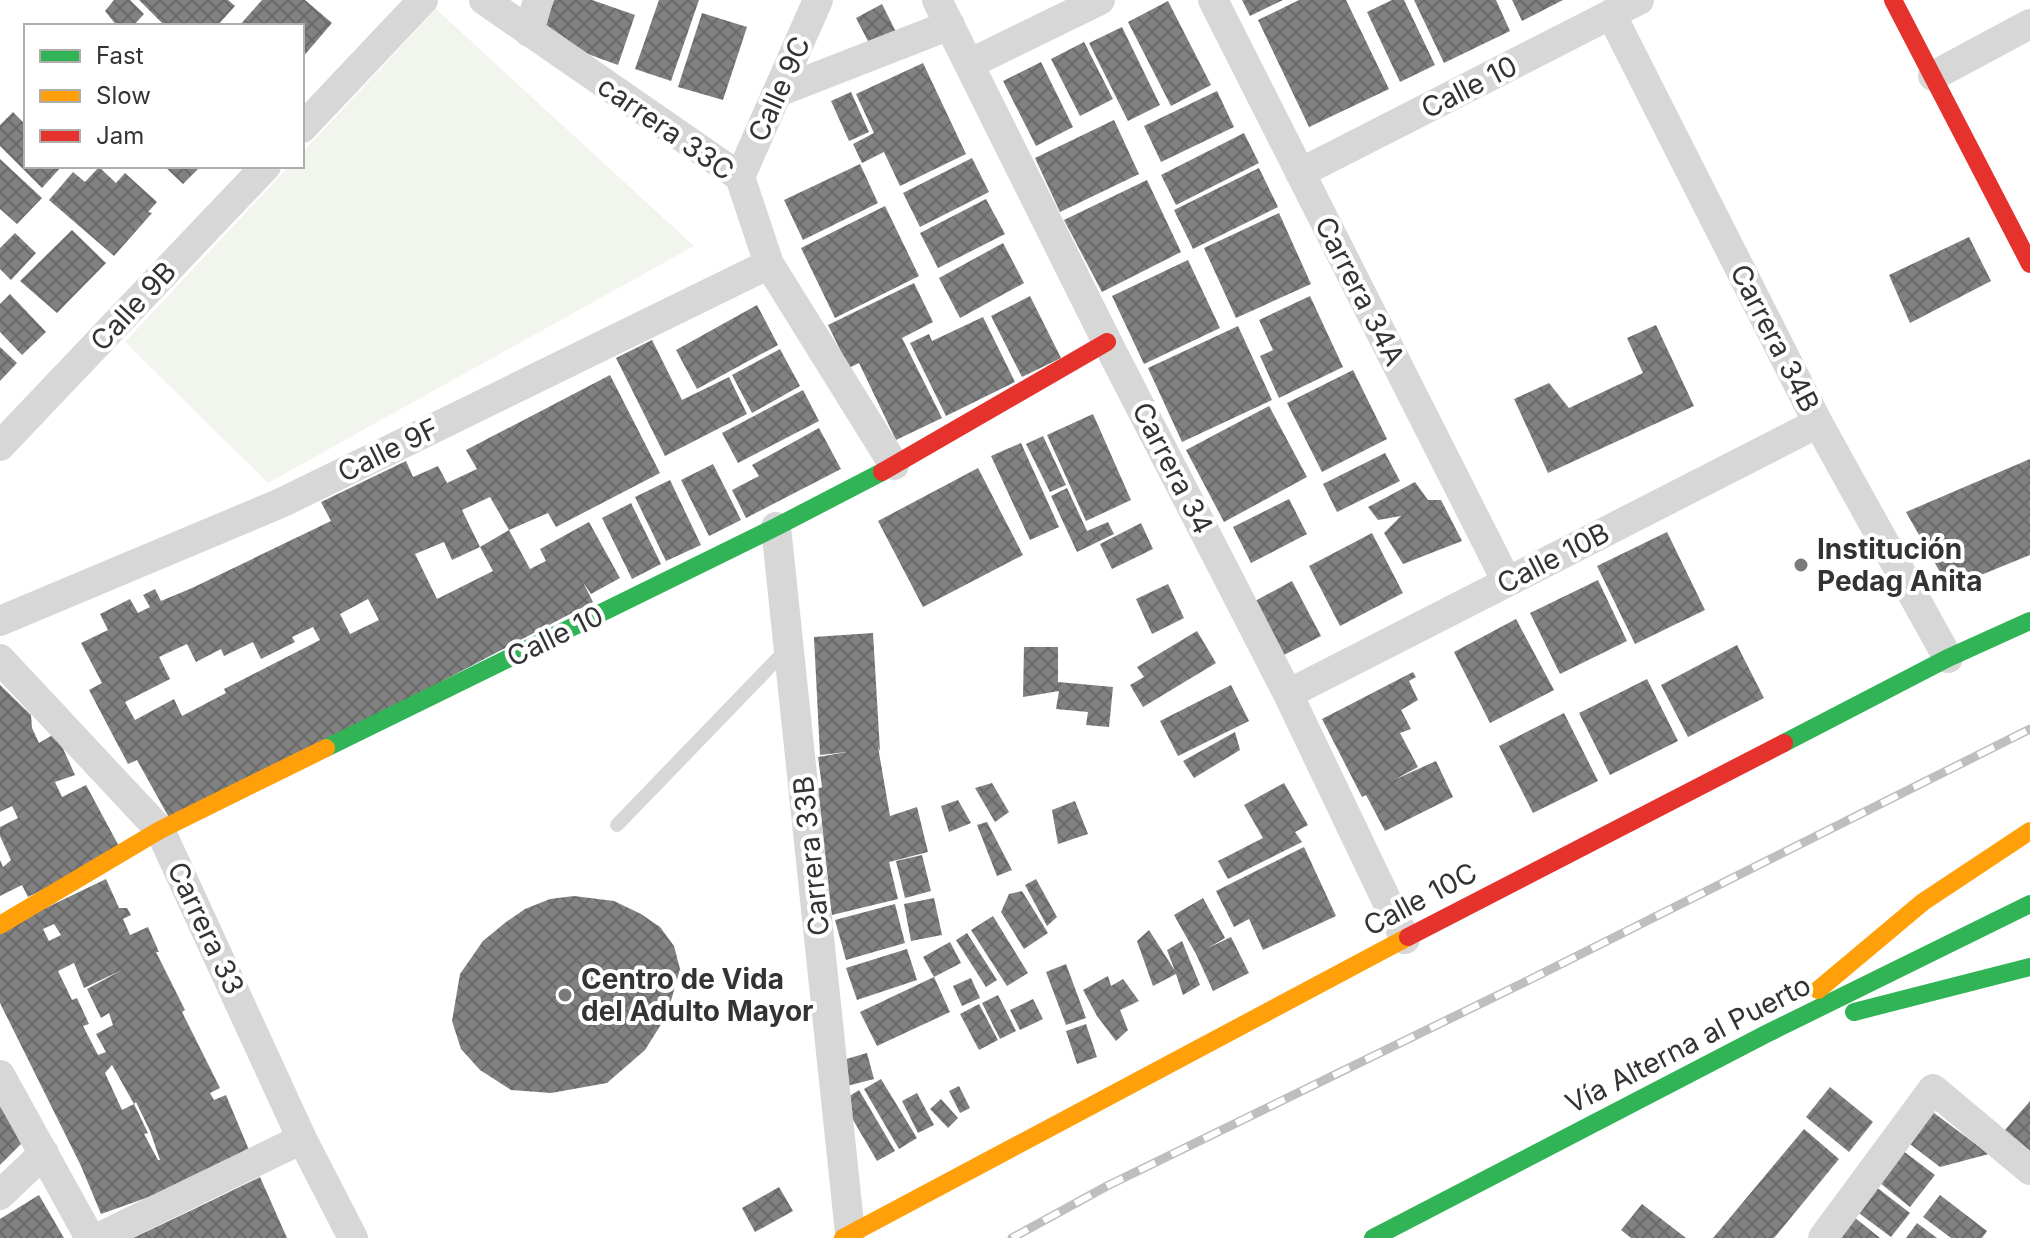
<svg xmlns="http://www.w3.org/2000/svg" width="2030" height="1238" font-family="Inter,sans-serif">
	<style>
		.pitch { fill: #f1f5ed }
		.building { fill: url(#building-cross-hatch); fill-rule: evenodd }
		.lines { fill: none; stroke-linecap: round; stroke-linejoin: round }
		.lane { stroke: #d7d7d7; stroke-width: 14 }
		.street { stroke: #d7d7d7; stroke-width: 30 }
		.fast { stroke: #30b455; stroke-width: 18 }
		.slow { stroke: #ff9f0a; stroke-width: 18 }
		.jam { stroke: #e5322d; stroke-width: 18 }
		.rail-casing { stroke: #bebebe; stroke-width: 9 }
		.rail { stroke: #fff; stroke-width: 6; stroke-dasharray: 18; stroke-linecap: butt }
		.poi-dot { fill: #7a7a7a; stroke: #fff; stroke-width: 3 }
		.labels { text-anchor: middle; stroke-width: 8; stroke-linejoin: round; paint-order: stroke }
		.street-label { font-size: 28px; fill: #333; stroke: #fff }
		.poi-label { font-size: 28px; font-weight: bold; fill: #333; stroke: #fff; text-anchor: start }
	</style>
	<defs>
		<pattern id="building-cross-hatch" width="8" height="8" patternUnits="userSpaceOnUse" patternTransform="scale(2)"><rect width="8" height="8" fill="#818181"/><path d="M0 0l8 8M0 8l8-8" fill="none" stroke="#6a6a6a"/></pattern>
	</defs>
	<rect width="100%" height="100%" fill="#fff"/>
	<path class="pitch" d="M436,9l258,237 -426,237 -143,-141 164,-176h13v-13z"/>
	<path class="building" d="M114,0h16l14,14 -11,12h-16l-12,-15z
		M139,0h89l7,6 -18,20h-52z
		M262,0h43l27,23 -30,35v-32h-63z
		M554,0h38l43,15 -17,50 -77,-28z
		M659,0h40l-28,81 -36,-12z
		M1242,0h41l-33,16z
		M1299,0h47l43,89 -80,38 -51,-107z
		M1392,0h12l31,65 -35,17 -33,-70z
		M1414,0h82l14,31 -66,32z
		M1512,0h51l-41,21z
		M1168,1l43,84 -40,21 -43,-84z
		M882,4l14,28 -26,13 -14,-27z
		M702,13l45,14 -24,73 -45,-13z
		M1122,27l38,78 -32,16 -39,-78z
		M1084,42l29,57 -33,17 -29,-57z
		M1041,62l32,65 -37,19 -33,-65z
		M923,63l43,91 -66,32 -16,-34 -22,11 -9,-19 21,-11 -18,-39z
		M1217,91l17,36 -73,35 -17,-36z
		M851,92l18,40 -20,9 -18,-40z
		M13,112l13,13v41h36l-20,22 -42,-42v-21z
		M1114,120l25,54 -79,38 -25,-54z
		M1244,133l15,30 -83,42 -15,-30z
		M972,158l17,34 -69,35 -17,-34z
		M0,159l42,39 -25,26 -17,-15z
		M860,164l18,39 -75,37 -19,-40z
		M164,166h37l-18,18z
		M99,167l17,16 9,-10 32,29 -9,10 4,1 -38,43 -65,-56 24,-28 12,10z
		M1259,168l19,39 -85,42 -19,-39z
		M1147,180l34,72 -79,40 -38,-72z
		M986,199l19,35 -67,34 -18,-35z
		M885,206l34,70 -84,42 -34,-70z
		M1279,213l32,71 -75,34 -32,-70z
		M72,230l34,33 -49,50 -37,-32z
		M15,233l21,20 -25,27 -11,-11v-21z
		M1969,237l22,44 -81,42 -21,-48z
		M1003,243l21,40 -64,35 -21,-40z
		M1188,260l32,68 -76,36 -32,-68z
		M914,283l19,39 -31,16 40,80 -46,22 -37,-77 -10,5 -21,-43z
		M10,294l36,38 -24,23 -22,-23v-28z
		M1030,296l31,62 -39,19 -31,-61z
		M1310,296l33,71 -64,31 -19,-42 13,-6 -14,-30z
		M757,305l21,40 -81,44 -21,-39z
		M983,317l32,65 -69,34 -36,-73 19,-9 3,7z
		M1656,325l38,81 -146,67 -34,-74 35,-16 20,25 74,-35 -16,-35z
		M1238,326l34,74 -90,42 -34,-74z
		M652,340l30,60 47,-23 18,37 -82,42 -49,-98z
		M0,347l17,16 -17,18z
		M780,349l20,37 -48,27 -20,-38z
		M1353,370l34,69 -65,33 -35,-69z
		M610,375l50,98 -104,54 -8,-14 -39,17 -19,-33 -28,13 18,37 -28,13 -8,-18 -29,12 22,45 56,-28 -13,-24 29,-17 21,39 16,-8 -6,-12 49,-27 31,56 -29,16 -8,-12 10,20 -421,221 -35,-63 -9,4 -39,-74 13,-7 -21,-40 27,-13 -8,-16 30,-15 8,14 12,-6 -7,-12 12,-6 6,12 31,-13 139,-67 -10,-19 85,-41 7,16 25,-11 9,17 30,-14 -11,-19zM368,599l11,21 -29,14 -10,-20zM313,627l7,13 -96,49 2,4 -44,23 -8,-17 -39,21 -10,-18 45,-23 -11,-22 28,-13 9,18 25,-13 3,7 29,-14 8,17 34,-17 -3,-5z
		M803,390l16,31 -81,42 -16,-30z
		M1269,406l38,71 -83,45 -38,-72z
		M1093,414l38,86 -45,21 -39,-86z
		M819,428l22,41 -95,49 -14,-28 27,-14 -7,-11z
		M1043,436l23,49 -16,7 -24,-48z
		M1021,443l38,84 -29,13 -39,-84z
		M1385,453l15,28 -63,31 -14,-28z
		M2030,459v96l-81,33 -43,-76z
		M713,464l28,56 -32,16 -28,-56z
		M978,468l45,87 -100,52 -45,-86z
		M670,480l31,65 -35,16 -31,-64z
		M1415,482l13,18h13l21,41 -59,23 -19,-31 17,-17 -23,4 -10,-13z
		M1067,488l20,43 21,-9 6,12 -37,18 -26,-56z
		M1289,499l18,35 -56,29 -18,-36z
		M631,503l30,61 -29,15 -30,-61z
		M1141,523l12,26 -41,20 -12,-25z
		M1667,532l38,78 -70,34 -38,-78z
		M1372,533l31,60 -63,33 -31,-60z
		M1598,580l29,61 -67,33 -30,-61z
		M1292,581l29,55 -37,19 -29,-54z
		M1168,584l16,34 -32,16 -16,-35z
		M1516,619l38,71 -64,33 -36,-71z
		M1197,631l19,32 -73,44 -13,-22 14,-8 -7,-10z
		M873,633l7,118 -2,-4 12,69 27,-9 11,45 -39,10 9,37 -66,16 -9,-37h5l-17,-86 11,-5 -4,-30 29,-5 -27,3 -6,-118z
		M1737,645l27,53 -76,39 -27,-52z
		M1024,647h34v35l55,5 -4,40 -23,-2 2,-13 -32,-3 3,-18 -36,6z
		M1413,672l3,5 -7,4 9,19 -17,10 10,19 -11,4 18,34 -24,13 42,-19 17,36 -68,34 -19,-36 -4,2 -40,-78z
		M1647,679l31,62 -68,34 -31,-62z
		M0,685l31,30 1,13 7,15 17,-10 19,42 -20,7 7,15 24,-12 35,65 -93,47 -6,-12 -22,11v-36l3,7 8,-7 -11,-24v-9l18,-9 -6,-12 -12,6z
		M1231,685l18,36 -71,35 -18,-35z
		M1564,713l34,68 -65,32 -34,-67z
		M1235,732l5,18 -46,28 -11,-17z
		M992,783l17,29 -14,10 -20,-34z
		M1284,783l24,42 -13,7 7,10 -74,37 -10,-18 45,-23 -19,-33z
		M958,800l13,23 -22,9 -8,-26z
		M1075,801l13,33 -30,10 -6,-34z
		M987,822l25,48 -15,6 -20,-51z
		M1304,847l32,69 -73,34 -14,-31 -15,8 -18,-36z
		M922,855l9,36 -26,7 -9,-37z
		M106,879l13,29h8l4,7 -8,4 7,16 18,-8 11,25h-3l29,58 -3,2 38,76 -10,5 4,7 12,-5 23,55 -75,38 -73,26 -20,-48 -81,-163v-73zM54,924l7,11 -12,6 -6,-12zM74,963l10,25 38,-18 -35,19 14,29 8,-5 4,12 -17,9 10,18 -8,3 -15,-29 6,-2 -12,-26 -5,2 -14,-29zM112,1065l22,39 -12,6 -17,-37zM136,1102l14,29 10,29h-2l-14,-26 4,-1 -14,-29z
		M1036,879l21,38 -10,9 -22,-41z
		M1022,891l26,42 -24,16 -23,-37 8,-18z
		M574,896l40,5 27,13 19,13 14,19 6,23 -13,46 -22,35 -38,33 -56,10 -40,-3 -31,-20 -19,-21 -9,-28 8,-47 23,-33 23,-19 19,-13 25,-10z
		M934,898l8,37 -31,6 -7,-37z
		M1203,898l22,40 -17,10 23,-11 18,36 -36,18 -17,-37 -22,-39z
		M895,904l10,39 -59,17 -11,-40z
		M993,916l35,57 -21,13 -36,-56z
		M1149,930l26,41 -8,-21 15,-9 18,44 -17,10 -7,-21 -23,12 -16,-45z
		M967,933l30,47 -11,7 -30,-47z
		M950,942l11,21 -27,14 -11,-20z
		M907,949l10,31 -60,20 -11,-32z
		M1066,964l20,54 -20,7 -20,-53z
		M1108,976l3,10 12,-7 16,22 -19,9 8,20 -12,11 -19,-25 -14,-26z
		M934,977l16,35 -73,34 -17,-34z
		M971,978l9,20 -18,8 -9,-20z
		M998,995l18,36 -16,8 -18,-36z
		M1033,999l10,20 -23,11 -10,-20z
		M979,1004l19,36 -19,10 -19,-36z
		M1086,1024l11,33 -20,7 -11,-33z
		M867,1053l7,26 -31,8 -7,-25z
		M881,1079l36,59 -18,11 -35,-60z
		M959,1086l11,22 -10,5 -11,-22z
		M1830,1087l43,35 -24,30 -43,-35z
		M859,1090l36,61 -18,10 -35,-60z
		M917,1093l17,32 -16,8 -16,-32z
		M941,1099l17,19 -10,10 -18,-19z
		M2030,1101v62l-31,-26z
		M0,1106l22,37 -22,22z
		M1930,1110l59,44 -49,13 -34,-26z
		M1804,1129l35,30 -65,79h-61z
		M1898,1147l37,28 -25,32 -36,-29z
		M260,1177l27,61h-154l57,-27z
		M1871,1183l39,30 -19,24 -39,-29z
		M779,1187l14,24 -38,21 -13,-24z
		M39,1195l25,43h-64v-19z
		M1940,1195l47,36 -5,7h-31l-28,-21z
		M1642,1204l44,34h-55l-10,-8z
		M1849,1213l31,25h-51z
		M1917,1223l20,15h-31z"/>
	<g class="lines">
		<path class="lane" d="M617,825l169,-175"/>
		<path class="street" d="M484,0l256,177 29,87 125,201
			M937,0l170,342 181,352 117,245
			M1213,0l294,582
			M1611,14l207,409 130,235
			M529,32l9,-32
			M969,64l131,-64
			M1933,76l97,-52
			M778,92l172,-67
			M302,128l121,-128
			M1300,173l339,-173
			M740,177l78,-177
			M0,446l266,-280
			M776,527l74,706
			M0,621l281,-118 488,-239
			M0,659l160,171 142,309 51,99
			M1288,694l530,-271
			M0,1075l90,163
			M0,1195l44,-42
			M98,1238l204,-99
			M1823,1238l110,-149 97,81"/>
		<path class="fast" d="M1784,743l164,-85 82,-37
			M326,748l450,-221 106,-55
			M1854,1012l176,-45
			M1373,1238l393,-204 264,-130"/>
		<path class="slow" d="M0,925l160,-95 166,-82
			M1818,990l105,-88 107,-71
			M843,1238l565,-301"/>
		<path class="jam" d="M1893,0l137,264
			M882,472l225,-130
			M1408,937l376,-194"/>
		<g class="rail-casing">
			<path id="rail" d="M1012,1238l95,-52 424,-207 499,-250"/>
		</g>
		<use href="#rail" class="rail"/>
	</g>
	<g class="poi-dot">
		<circle cx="1801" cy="565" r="8"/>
		<circle cx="565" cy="995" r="8"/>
	</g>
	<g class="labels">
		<g class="street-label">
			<text transform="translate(1469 87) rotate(-27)" y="10">Calle 10</text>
			<text transform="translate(779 89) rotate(-66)" y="10">Calle 9C</text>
			<text transform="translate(666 128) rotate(35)" y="10">carrera 33C</text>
			<text transform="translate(1360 291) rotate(63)" y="10">Carrera 34A</text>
			<text transform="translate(133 306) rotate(-47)" y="10">Calle 9B</text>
			<text transform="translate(1775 338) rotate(63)" y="10">Carrera 34B</text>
			<text transform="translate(388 450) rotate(-26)" y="10">Calle 9F</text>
			<text transform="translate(1173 468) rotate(63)" y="10">Carrera 34</text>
			<text transform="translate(1553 558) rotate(-27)" y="10">Calle 10B</text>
			<text transform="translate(555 636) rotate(-26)" y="10">Calle 10</text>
			<text transform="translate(811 856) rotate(-96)" y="10">Carrera 33B</text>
			<text transform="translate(1420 899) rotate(-28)" y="10">Calle 10C</text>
			<text transform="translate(206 928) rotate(65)" y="10">Carrera 33</text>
			<text transform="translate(1688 1044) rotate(-27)" y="10">Vía Alterna al Puerto</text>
		</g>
		<g class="poi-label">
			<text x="1817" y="559">Institución<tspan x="1817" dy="32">Pedag Anita</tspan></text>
			<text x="581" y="989">Centro de Vida<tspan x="581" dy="32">del Adulto Mayor</tspan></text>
		</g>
	</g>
	<rect x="24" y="24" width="280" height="144" fill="#ffffff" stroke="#adadad" stroke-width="2"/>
	<rect x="40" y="50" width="40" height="12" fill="#30b455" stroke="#adadad" stroke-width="2"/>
	<text x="96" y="64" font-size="24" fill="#333333">Fast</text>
	<rect x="40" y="90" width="40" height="12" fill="#ff9f0a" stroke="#adadad" stroke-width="2"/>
	<text x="96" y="104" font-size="24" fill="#333333">Slow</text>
	<rect x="40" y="130" width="40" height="12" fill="#e5322d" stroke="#adadad" stroke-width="2"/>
	<text x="96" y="144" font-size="24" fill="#333333">Jam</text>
</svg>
